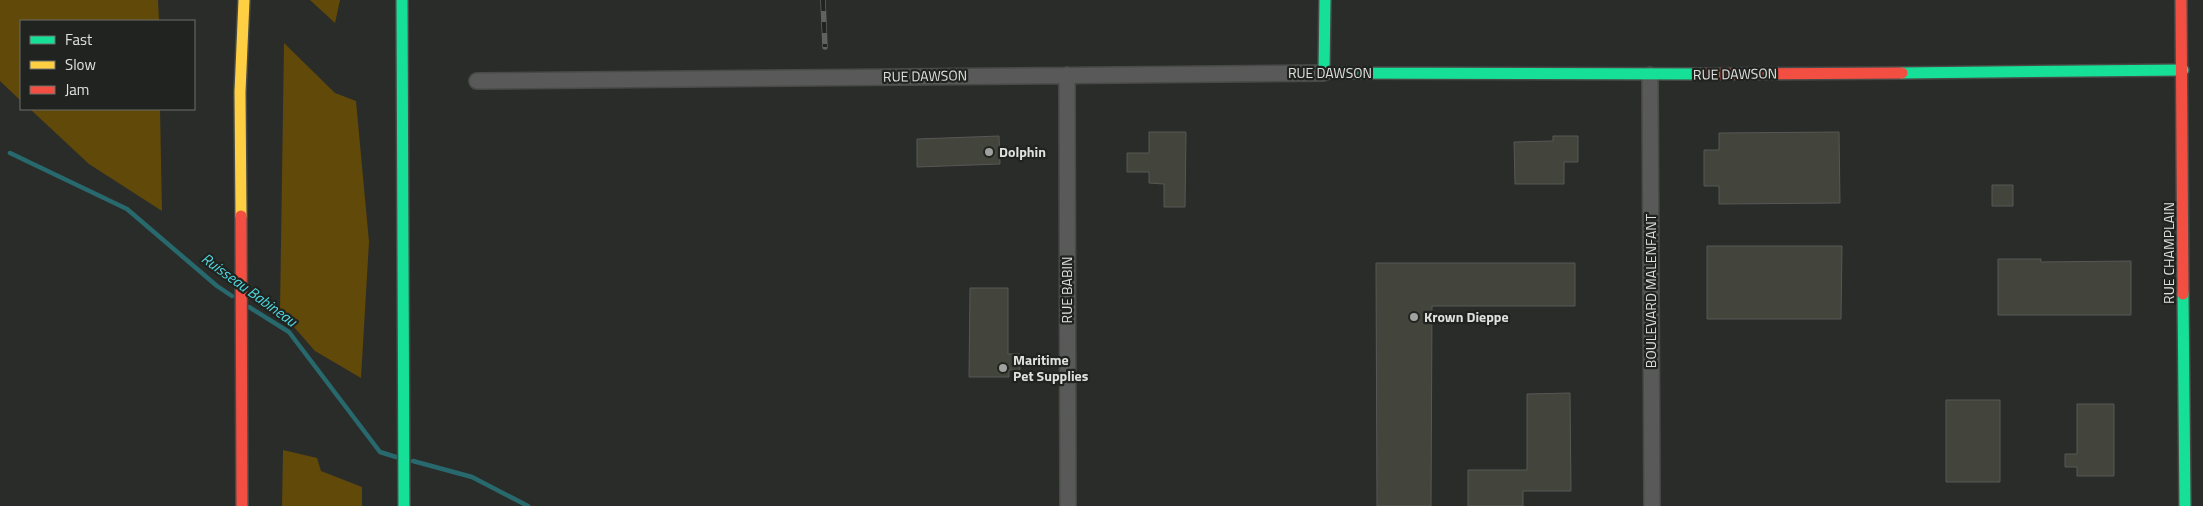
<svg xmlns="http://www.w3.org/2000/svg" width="2203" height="506" font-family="'Titillium Web',sans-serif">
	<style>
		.green { fill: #614909 }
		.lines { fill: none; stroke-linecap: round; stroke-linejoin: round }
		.stream { stroke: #27696c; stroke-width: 4.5 }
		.building { fill: #43443b; stroke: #575856 }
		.street-casing { stroke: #484a47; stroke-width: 18 }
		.fast-casing { stroke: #484a47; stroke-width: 14 }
		.slow-casing { stroke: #484a47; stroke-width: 14 }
		.jam-casing { stroke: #484a47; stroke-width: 14 }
		.street { stroke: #585958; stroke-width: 15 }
		.fast { stroke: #16e098; stroke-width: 11 }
		.slow { stroke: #ffcf43; stroke-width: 11 }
		.jam { stroke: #f24e42; stroke-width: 11 }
		.rail-casing { stroke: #606260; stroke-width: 5.5 }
		.rail { stroke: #20231f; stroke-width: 4; stroke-dasharray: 11; stroke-linecap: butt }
		.poi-dot { fill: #a0a29f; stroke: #20231f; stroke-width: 2 }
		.labels { text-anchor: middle; stroke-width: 4.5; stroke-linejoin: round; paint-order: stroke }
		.street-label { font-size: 14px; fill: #dfe1de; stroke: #20231f }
		.poi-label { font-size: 14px; font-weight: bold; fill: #dfe1de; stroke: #20231f; text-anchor: start }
		.water-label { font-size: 15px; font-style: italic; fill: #4ed9e0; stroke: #20231f }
	</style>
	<rect width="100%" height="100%" fill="#2a2c2a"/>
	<path class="green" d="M0,0h158l1,21h-138v80l-21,-20z
		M310,0h30l-5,23z
		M284,43l51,50 21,8 13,141 -8,136 -46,-27 -35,-40z
		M30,109h130l2,102 -73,-47z
		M283,450l34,8 4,13 41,16v19h-80z"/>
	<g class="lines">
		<path class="stream" d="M10,153l117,56 90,77 15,10
			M249,307l40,25 91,120 16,5
			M413,461l59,16 56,29"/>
	</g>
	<path class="building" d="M1149,132h37l-1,75h-21v-23l-15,-1v-11h-22v-19h22z
		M1839,132l1,71 -121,1v-18h-15v-36h15v-17z
		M999,136l1,28 -83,3v-28z
		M1553,136h25v26h-14v22h-49l-1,-42 39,-1z
		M1992,185h21v21h-21z
		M1707,246h135l-1,73h-134z
		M1998,259h43v3l90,-1v54h-133z
		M1376,263h199v43h-143l-1,200h-54z
		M970,288h38v66h12v16h-11v7h-40z
		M1570,393l1,98h-48v15h-55v-36h59v-76z
		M1946,400h54v82h-54z
		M2077,404h37v72h-37v-9h-12v-13h12z"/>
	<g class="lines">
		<g class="street-casing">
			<path id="street" d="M1067,75l1,431
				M1650,75l2,431
				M477,81l847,-8"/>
		</g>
		<g class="fast-casing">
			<path id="fast" d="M402,0l2,506
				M1325,0l-1,73 380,1
				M1902,73l281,-3
				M2183,294l2,212"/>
		</g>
		<g class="slow-casing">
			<path id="slow" d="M241,216l-1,-124 4,-92"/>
		</g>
		<g class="jam-casing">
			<path id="jam" d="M2181,0l2,294
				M1704,74l198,-1
				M241,216l1,290"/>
		</g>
		<use href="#street" class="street"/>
		<use href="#fast" class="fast"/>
		<use href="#slow" class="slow"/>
		<use href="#jam" class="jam"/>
		<g class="rail-casing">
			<path id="rail" d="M823,0l2,47"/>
		</g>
		<use href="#rail" class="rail"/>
	</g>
	<g class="poi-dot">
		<circle cx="989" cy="152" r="5"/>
		<circle cx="1414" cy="317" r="5"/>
		<circle cx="1003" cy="368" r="5"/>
	</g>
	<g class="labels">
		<g class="street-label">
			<text x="1330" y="78">RUE DAWSON</text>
			<text transform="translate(1735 74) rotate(-1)" y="5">RUE DAWSON</text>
			<text transform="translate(925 76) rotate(-1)" y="5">RUE DAWSON</text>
			<text transform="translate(2169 253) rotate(-90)" y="5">RUE CHAMPLAIN</text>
			<text transform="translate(1067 290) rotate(-90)" y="5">RUE BABIN</text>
			<text transform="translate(1651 291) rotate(-90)" y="5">BOULEVARD MALENFANT</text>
		</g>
		<g class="poi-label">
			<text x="999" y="157">Dolphin</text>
			<text x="1424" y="322">Krown Dieppe</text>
			<text x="1013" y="365">Maritime<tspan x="1013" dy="16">Pet Supplies</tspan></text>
		</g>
		<g class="water-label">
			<text transform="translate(249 290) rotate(36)" y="5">Ruisseau Babineau</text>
		</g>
	</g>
	<rect x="20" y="20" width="175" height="90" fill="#20231f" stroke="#6c6f6b"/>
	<rect x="30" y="36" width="25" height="8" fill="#16e098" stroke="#6c6f6b"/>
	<text x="65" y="45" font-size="15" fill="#dfe1de">Fast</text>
	<rect x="30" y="61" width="25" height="8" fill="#ffcf43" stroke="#6c6f6b"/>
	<text x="65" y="70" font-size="15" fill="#dfe1de">Slow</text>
	<rect x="30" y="86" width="25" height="8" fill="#f24e42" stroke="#6c6f6b"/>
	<text x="65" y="95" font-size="15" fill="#dfe1de">Jam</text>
</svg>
